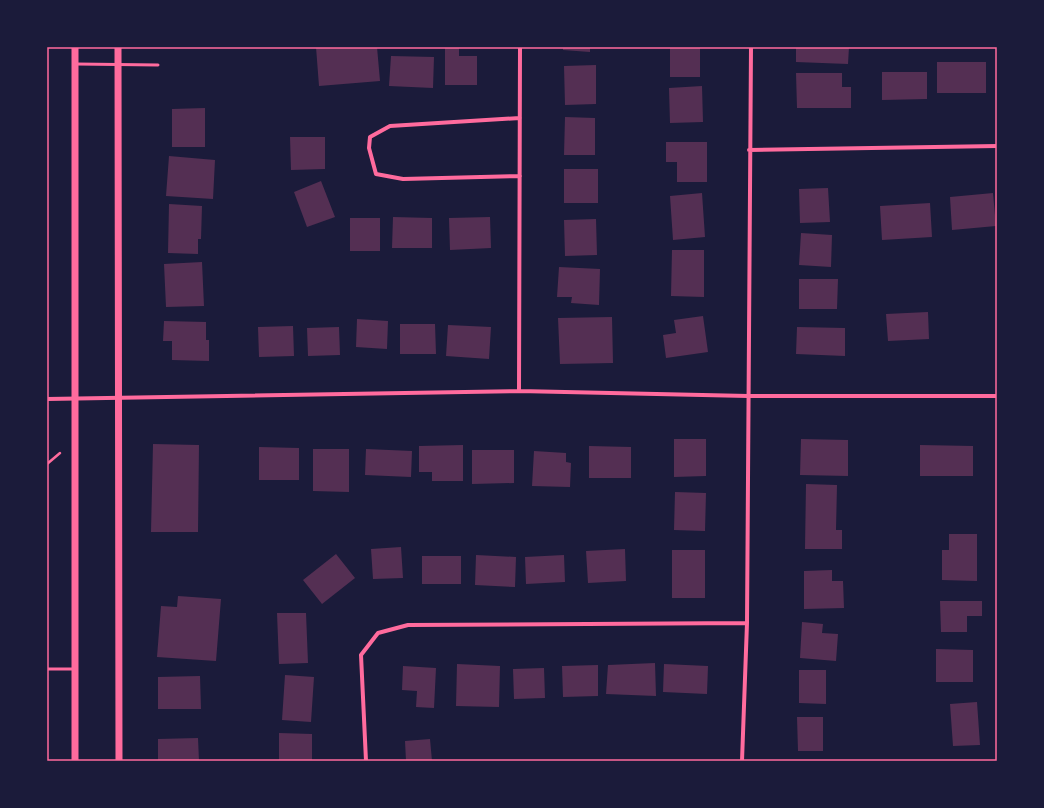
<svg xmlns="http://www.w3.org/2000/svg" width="1044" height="808" font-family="'PT Sans Narrow',sans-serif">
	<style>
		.building { fill: #542f53 }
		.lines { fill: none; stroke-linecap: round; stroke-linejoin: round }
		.path { stroke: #ff6b9d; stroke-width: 2.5 }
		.service { stroke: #ff6b9d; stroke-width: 3 }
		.minor { stroke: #ff6b9d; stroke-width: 4 }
		.tertiary { stroke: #ff6b9d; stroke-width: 7 }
		.neatline { fill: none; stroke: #ff6b9d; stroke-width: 1.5 }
	</style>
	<rect width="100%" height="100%" fill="#1b1b3a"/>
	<path class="building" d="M316,47h61l3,34 -61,5z
		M445,47h14v9h18v29h-32z
		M563,47h27v5l-27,-2z
		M670,47h30v30h-30z
		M796,47h53l-1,17 -52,-2z
		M391,56l43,1 -1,31 -44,-2z
		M937,62h49v31h-49z
		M596,65v39l-31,1 -1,-39z
		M882,72h45v27l-45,1z
		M796,73h46v14h9v21h-54z
		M702,86l1,36 -33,1 -1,-35z
		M205,108v39h-33v-38z
		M565,117l30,1v37h-31z
		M290,137h35v32l-34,1z
		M666,142h41v40h-30v-20h-11z
		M169,156l46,4 -2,39 -47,-3z
		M564,169h34v34h-34z
		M321,181l14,36 -28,10 -13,-35z
		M828,188l2,34 -30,1 -1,-34z
		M702,193l3,44 -32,3 -3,-44z
		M993,193l3,33 -44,4 -2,-33z
		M930,203l2,34 -50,3 -2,-34z
		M169,204l33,2 -1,33h-3v15l-30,-1z
		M393,217l39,1v30h-40z
		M490,217l1,31 -41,2 -1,-32z
		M350,218h30v33h-30z
		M596,219l1,36 -32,1 -1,-36z
		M801,233l31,2 -1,32 -32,-2z
		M672,250h32v47l-33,-1z
		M202,262l2,44 -38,1 -2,-43z
		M559,267l41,2 -1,36 -28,-2 1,-6h-15z
		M799,279h39l-1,30h-38z
		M928,312l1,27 -41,2 -2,-27z
		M703,316l5,36 -42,6 -3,-23 13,-2 -2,-13z
		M612,317l1,46 -53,1 -2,-46z
		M357,319l31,2 -1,28 -31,-2z
		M164,321l42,1v18h3v21l-37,-1v-19h-9z
		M400,324h35l1,30h-36z
		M448,325l43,2 -2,32 -43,-3z
		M293,326l1,30 -35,1 -1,-30z
		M339,327l1,28 -32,1 -1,-28z
		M797,327l48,1v28l-49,-2z
		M674,439h32v37l-32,1z
		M801,439l47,1v36l-48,-1z
		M153,444l46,1 -1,87h-47z
		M463,445v36h-31v-9h-13v-26z
		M920,445l53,1v30h-53z
		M589,446l42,1v31h-42z
		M259,447l40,1v32h-40z
		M313,449h36v43l-36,-1z
		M366,449l46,2 -1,26 -46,-2z
		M472,450h42v33l-42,1z
		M534,451l32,2v9l5,1 -1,24 -38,-1z
		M806,484l31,1 -1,45h6v19h-37z
		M675,492l31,1 -1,38 -31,-1z
		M949,534h28v47l-35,-1v-30h7z
		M401,547l2,31 -30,1 -2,-30z
		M625,549l1,32 -38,2 -2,-32z
		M672,550h33v48h-33z
		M336,554l19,24 -33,26 -19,-24z
		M476,555l40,2 -1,30 -40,-2z
		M564,555l1,27 -39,2 -1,-27z
		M422,556h39v28h-39z
		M832,570v11h11l1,27 -40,1v-38z
		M178,596l43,3 -5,62 -59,-4 4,-51 16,1z
		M940,601h42v15h-15v16h-26z
		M277,613h29l2,50 -29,1z
		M802,622l21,2 -1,9 16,1 -2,27 -36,-3z
		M936,649l37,1v32h-37z
		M655,663l1,33 -50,-2 2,-29z
		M457,664l43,2 -1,41 -43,-1z
		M664,664l44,2 -1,28 -44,-2z
		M598,665v31l-35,1 -1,-31z
		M403,666l33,2 -2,40 -18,-1 1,-16 -15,-1z
		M544,668l1,30 -31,1 -1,-30z
		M799,670h27v34l-27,-1z
		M285,675l29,2 -3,45 -29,-2z
		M200,676l1,33h-43v-32z
		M977,702l3,43 -27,1 -3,-42z
		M797,717h26v34h-25z
		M279,733l33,1v27h-33z
		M198,738l1,23h-41v-22z
		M430,739l2,22h-26l-1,-20z"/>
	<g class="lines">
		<path class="path" d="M47,464l13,-11"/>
		<path class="service" d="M76,64l82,1
			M47,669h27"/>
		<path class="minor" d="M520,118l-130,8 -20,11 -1,11 7,26 27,5 117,-3
			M749,150l248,-4
			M519,391l1,-344
			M47,399l472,-8 229,5h249
			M366,761l-5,-106 17,-22 30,-8 339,-2
			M742,761l5,-138 4,-576"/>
		<path class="tertiary" d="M75,47v714
			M118,47l1,714"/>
	</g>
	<rect width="1044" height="808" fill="none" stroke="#1b1b3a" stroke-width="96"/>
	<rect x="48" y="48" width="948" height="712" class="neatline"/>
</svg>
